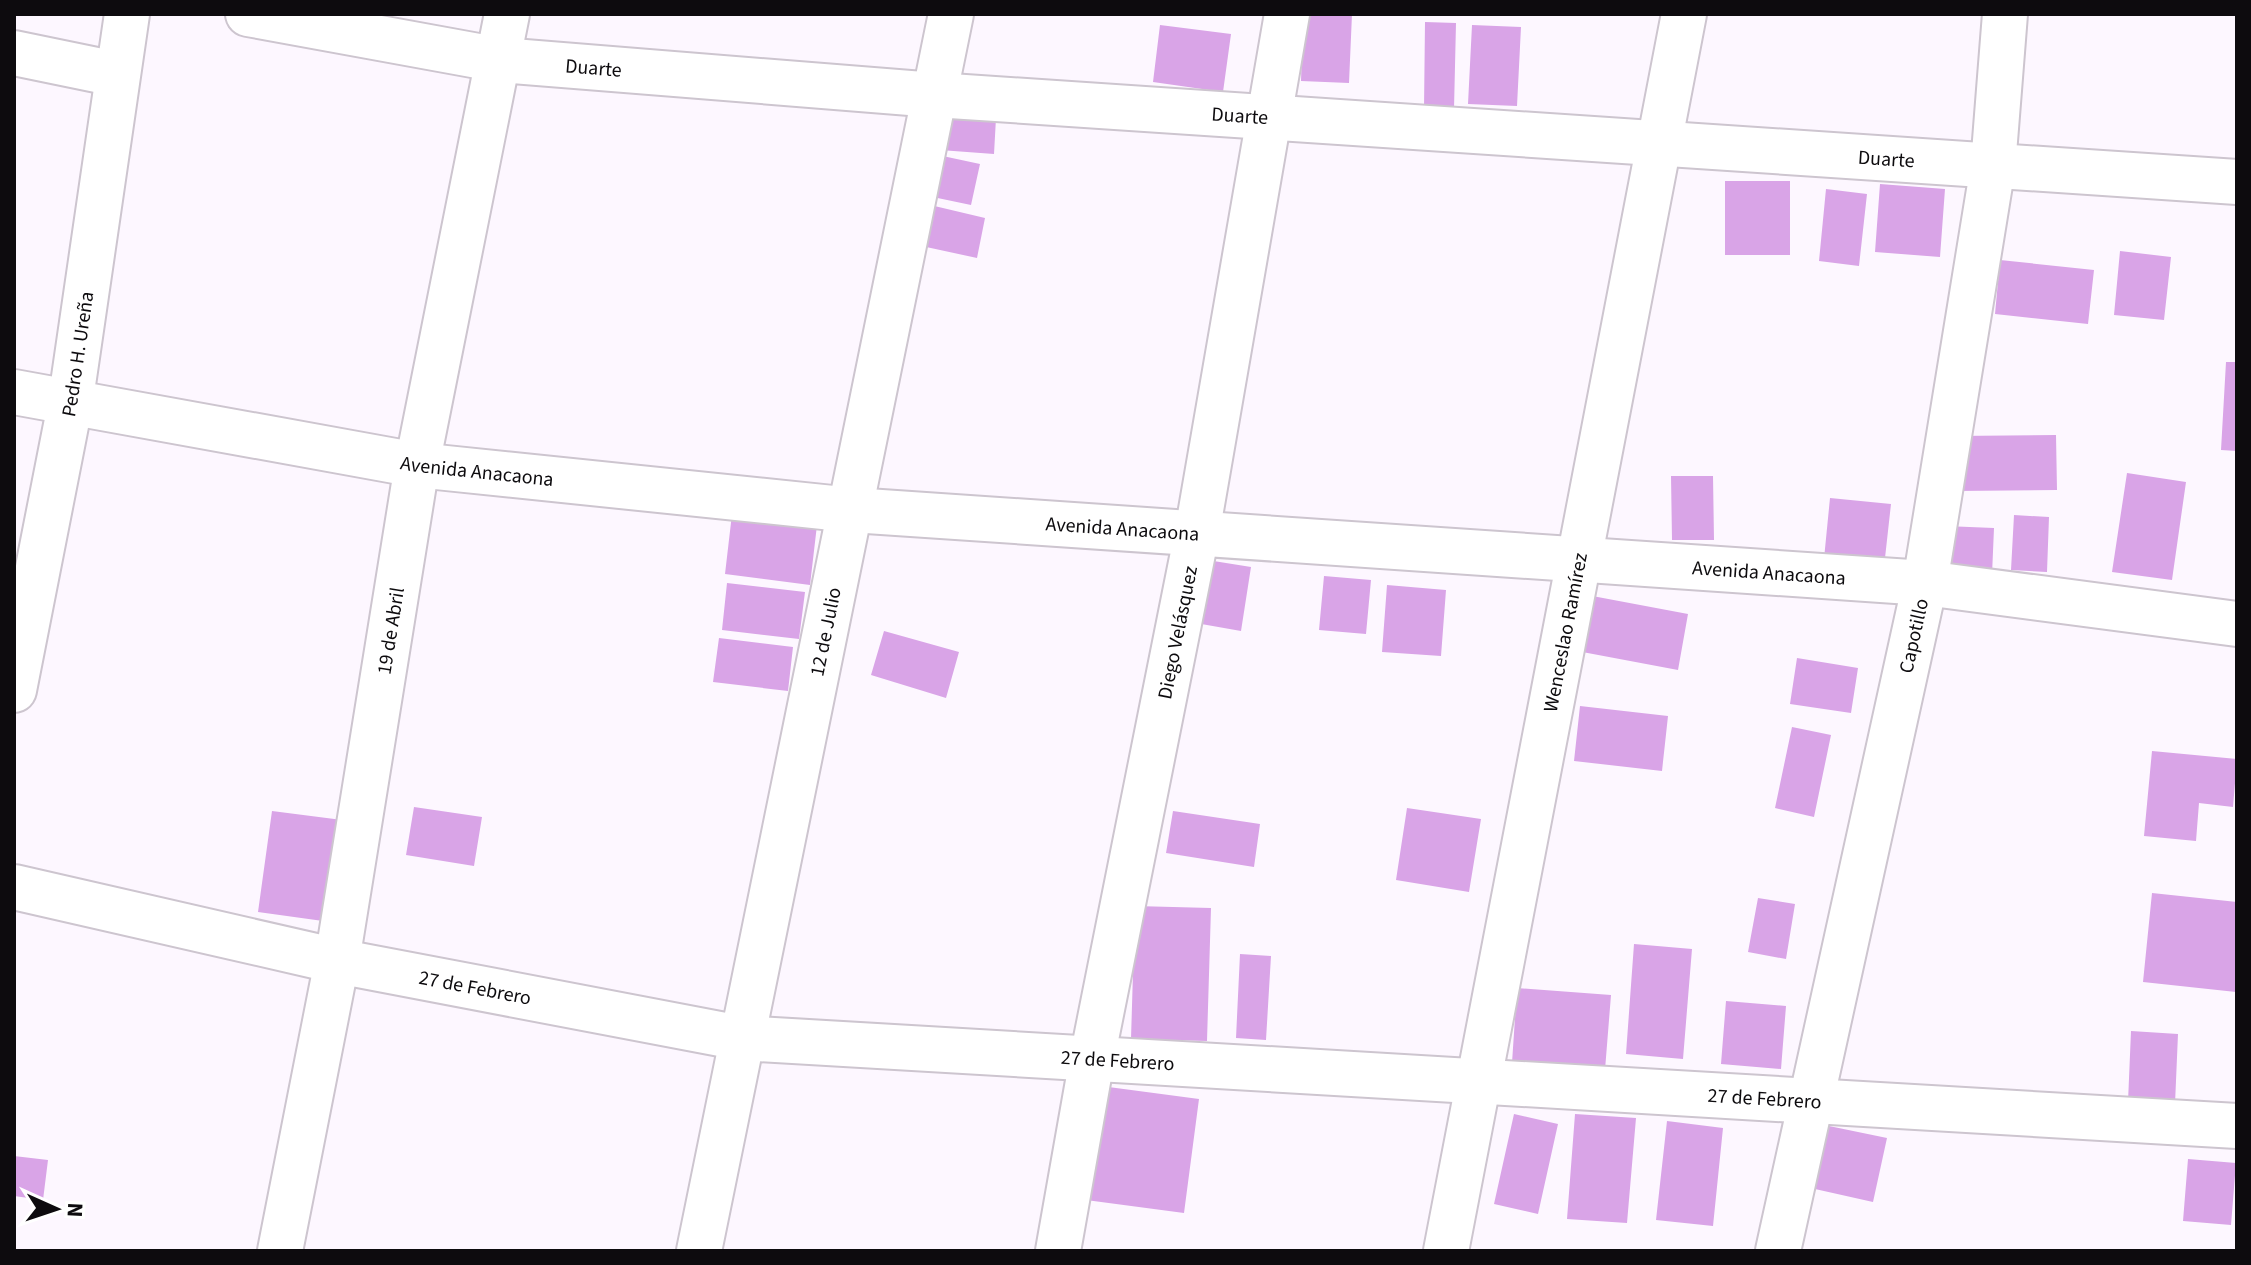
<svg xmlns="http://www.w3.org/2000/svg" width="2251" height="1265" font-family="'Source Sans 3',sans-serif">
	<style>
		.building { fill: #d9a4e7 }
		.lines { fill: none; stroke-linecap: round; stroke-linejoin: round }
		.minor-casing { stroke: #cdc5cf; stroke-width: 48 }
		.minor { stroke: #fff; stroke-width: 44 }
		.labels { text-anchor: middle; stroke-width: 6; stroke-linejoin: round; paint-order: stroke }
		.street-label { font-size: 20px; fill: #0d0b0e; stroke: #fff }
	</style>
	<rect width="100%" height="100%" fill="#fdf7ff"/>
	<path class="building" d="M1303,14h49l-3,69 -48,-2z
		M1425,22l31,1 -2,86h-30z
		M1160,25l71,9 -8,58 -70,-10z
		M1472,25l49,2 -4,79 -49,-2z
		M942,115l54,3 -2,36 -54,-4z
		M938,155l42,9 -9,41 -43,-9z
		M1725,181h65v74h-65z
		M1880,184l65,5 -5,68 -65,-5z
		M1826,189l41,5 -8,72 -40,-5z
		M926,204l59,14 -8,40 -60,-13z
		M2120,251l51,6 -7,63 -50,-5z
		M2000,260l94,10 -6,54 -93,-10z
		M2226,362h11v89l-16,-1z
		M2056,435l1,55 -102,1v-55z
		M2127,473l59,9 -14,98 -60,-8z
		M1671,476h42l1,64h-42z
		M1830,498l61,6 -8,72 -60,-7z
		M732,514l85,11 -7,60 -85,-11z
		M2014,515l35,2 -2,55 -36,-2z
		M1945,526l49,2 -2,47 -49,-2z
		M1201,559l50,8 -10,64 -51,-9z
		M1324,576l47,4 -5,54 -47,-4z
		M727,583l78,9 -6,47 -77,-9z
		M1387,585l59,5 -5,66 -59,-4z
		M1587,595l101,19 -10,56 -101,-19z
		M884,631l75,21 -13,46 -75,-23z
		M719,638l74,9 -5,44 -75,-9z
		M1797,658l61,10 -7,45 -61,-9z
		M1580,706l88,10 -6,55 -88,-10z
		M1792,727l39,8 -17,82 -39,-9z
		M2152,751l85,8 -4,48 -34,-4 -3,38 -52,-5z
		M414,807l68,10 -8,49 -68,-11z
		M1407,808l74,11 -12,73 -73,-12z
		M272,811l78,10 -27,100 -65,-9z
		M1173,811l87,13 -6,43 -88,-14z
		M2152,893l85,9 -1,90 -93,-10z
		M1758,898l37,6 -9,55 -38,-7z
		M1135,906l76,2 -4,133 -76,-2z
		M1634,944l58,5 -9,110 -57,-5z
		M1240,954l31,2 -5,84 -30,-2z
		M1517,988l94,7 -6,75 -93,-7z
		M1726,1001l60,5 -5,63 -60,-5z
		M2131,1031l47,3 -3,70 -47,-2z
		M1101,1086l98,13 -15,114 -98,-13z
		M1514,1114l44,10 -20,90 -44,-10z
		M1575,1114l61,4 -9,105 -60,-4z
		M1667,1121l56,7 -10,98 -57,-6z
		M1829,1126l58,12 -14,64 -58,-13z
		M14,1156l34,4 -5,40 -29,-4z
		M2188,1159l48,4 -5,62 -48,-4z"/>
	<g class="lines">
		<g class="minor-casing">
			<g id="minor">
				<path id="s1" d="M248,14l252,46 435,35 1302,87"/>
				<path d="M14,53l102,21"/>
				<path id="s2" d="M14,392l403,73 435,45 1073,73 312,41"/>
				<path id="s3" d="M14,690l56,-285 57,-391"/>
				<path id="s4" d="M14,887l323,74 404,77 1496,88"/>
				<path id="s5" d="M280,1251l57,-290 80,-496 90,-451"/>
				<path id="s6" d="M699,1251l252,-1237"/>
				<path id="s7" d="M1058,1251l34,-192 105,-526 90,-519"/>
				<path id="s8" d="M1446,1251l238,-1237"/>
				<path id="s9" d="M1778,1251l147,-668 68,-417 12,-152"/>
			</g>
		</g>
		<use href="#minor" class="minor"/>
	</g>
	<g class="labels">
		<g class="street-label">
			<text dy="7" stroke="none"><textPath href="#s1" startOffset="350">Duarte</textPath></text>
			<text dy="7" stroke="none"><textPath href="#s1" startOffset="998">Duarte</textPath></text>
			<text dy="7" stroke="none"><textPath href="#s1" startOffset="1646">Duarte</textPath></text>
			<text dy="7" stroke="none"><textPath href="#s3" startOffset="342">Pedro H. Ureña</textPath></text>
			<text dy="7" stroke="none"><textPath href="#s2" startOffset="470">Avenida Anacaona</textPath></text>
			<text dy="7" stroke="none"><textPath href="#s2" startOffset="1118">Avenida Anacaona</textPath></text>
			<text dy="7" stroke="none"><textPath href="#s2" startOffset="1766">Avenida Anacaona</textPath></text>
			<text dy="7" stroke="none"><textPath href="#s5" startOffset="630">19 de Abril</textPath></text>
			<text dy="7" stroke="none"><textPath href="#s8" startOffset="630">Wenceslao Ramírez</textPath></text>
			<text dy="7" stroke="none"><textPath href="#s6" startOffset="632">12 de Julio</textPath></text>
			<text dy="7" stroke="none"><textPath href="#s7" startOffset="630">Diego Velásquez</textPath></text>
			<text dy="7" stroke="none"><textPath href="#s9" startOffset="630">Capotillo</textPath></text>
			<text dy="7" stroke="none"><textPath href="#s4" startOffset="472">27 de Febrero</textPath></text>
			<text dy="7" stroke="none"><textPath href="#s4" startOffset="1120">27 de Febrero</textPath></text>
			<text dy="7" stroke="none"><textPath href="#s4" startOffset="1768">27 de Febrero</textPath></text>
		</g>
	</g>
	<rect width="2251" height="1265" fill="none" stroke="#0d0b0e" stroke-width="32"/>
	<g transform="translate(56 1209) rotate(93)" stroke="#ffffff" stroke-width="6" paint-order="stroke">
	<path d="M0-6L14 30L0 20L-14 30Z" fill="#0d0b0e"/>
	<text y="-12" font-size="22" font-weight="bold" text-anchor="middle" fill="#0d0b0e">N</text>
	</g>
</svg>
